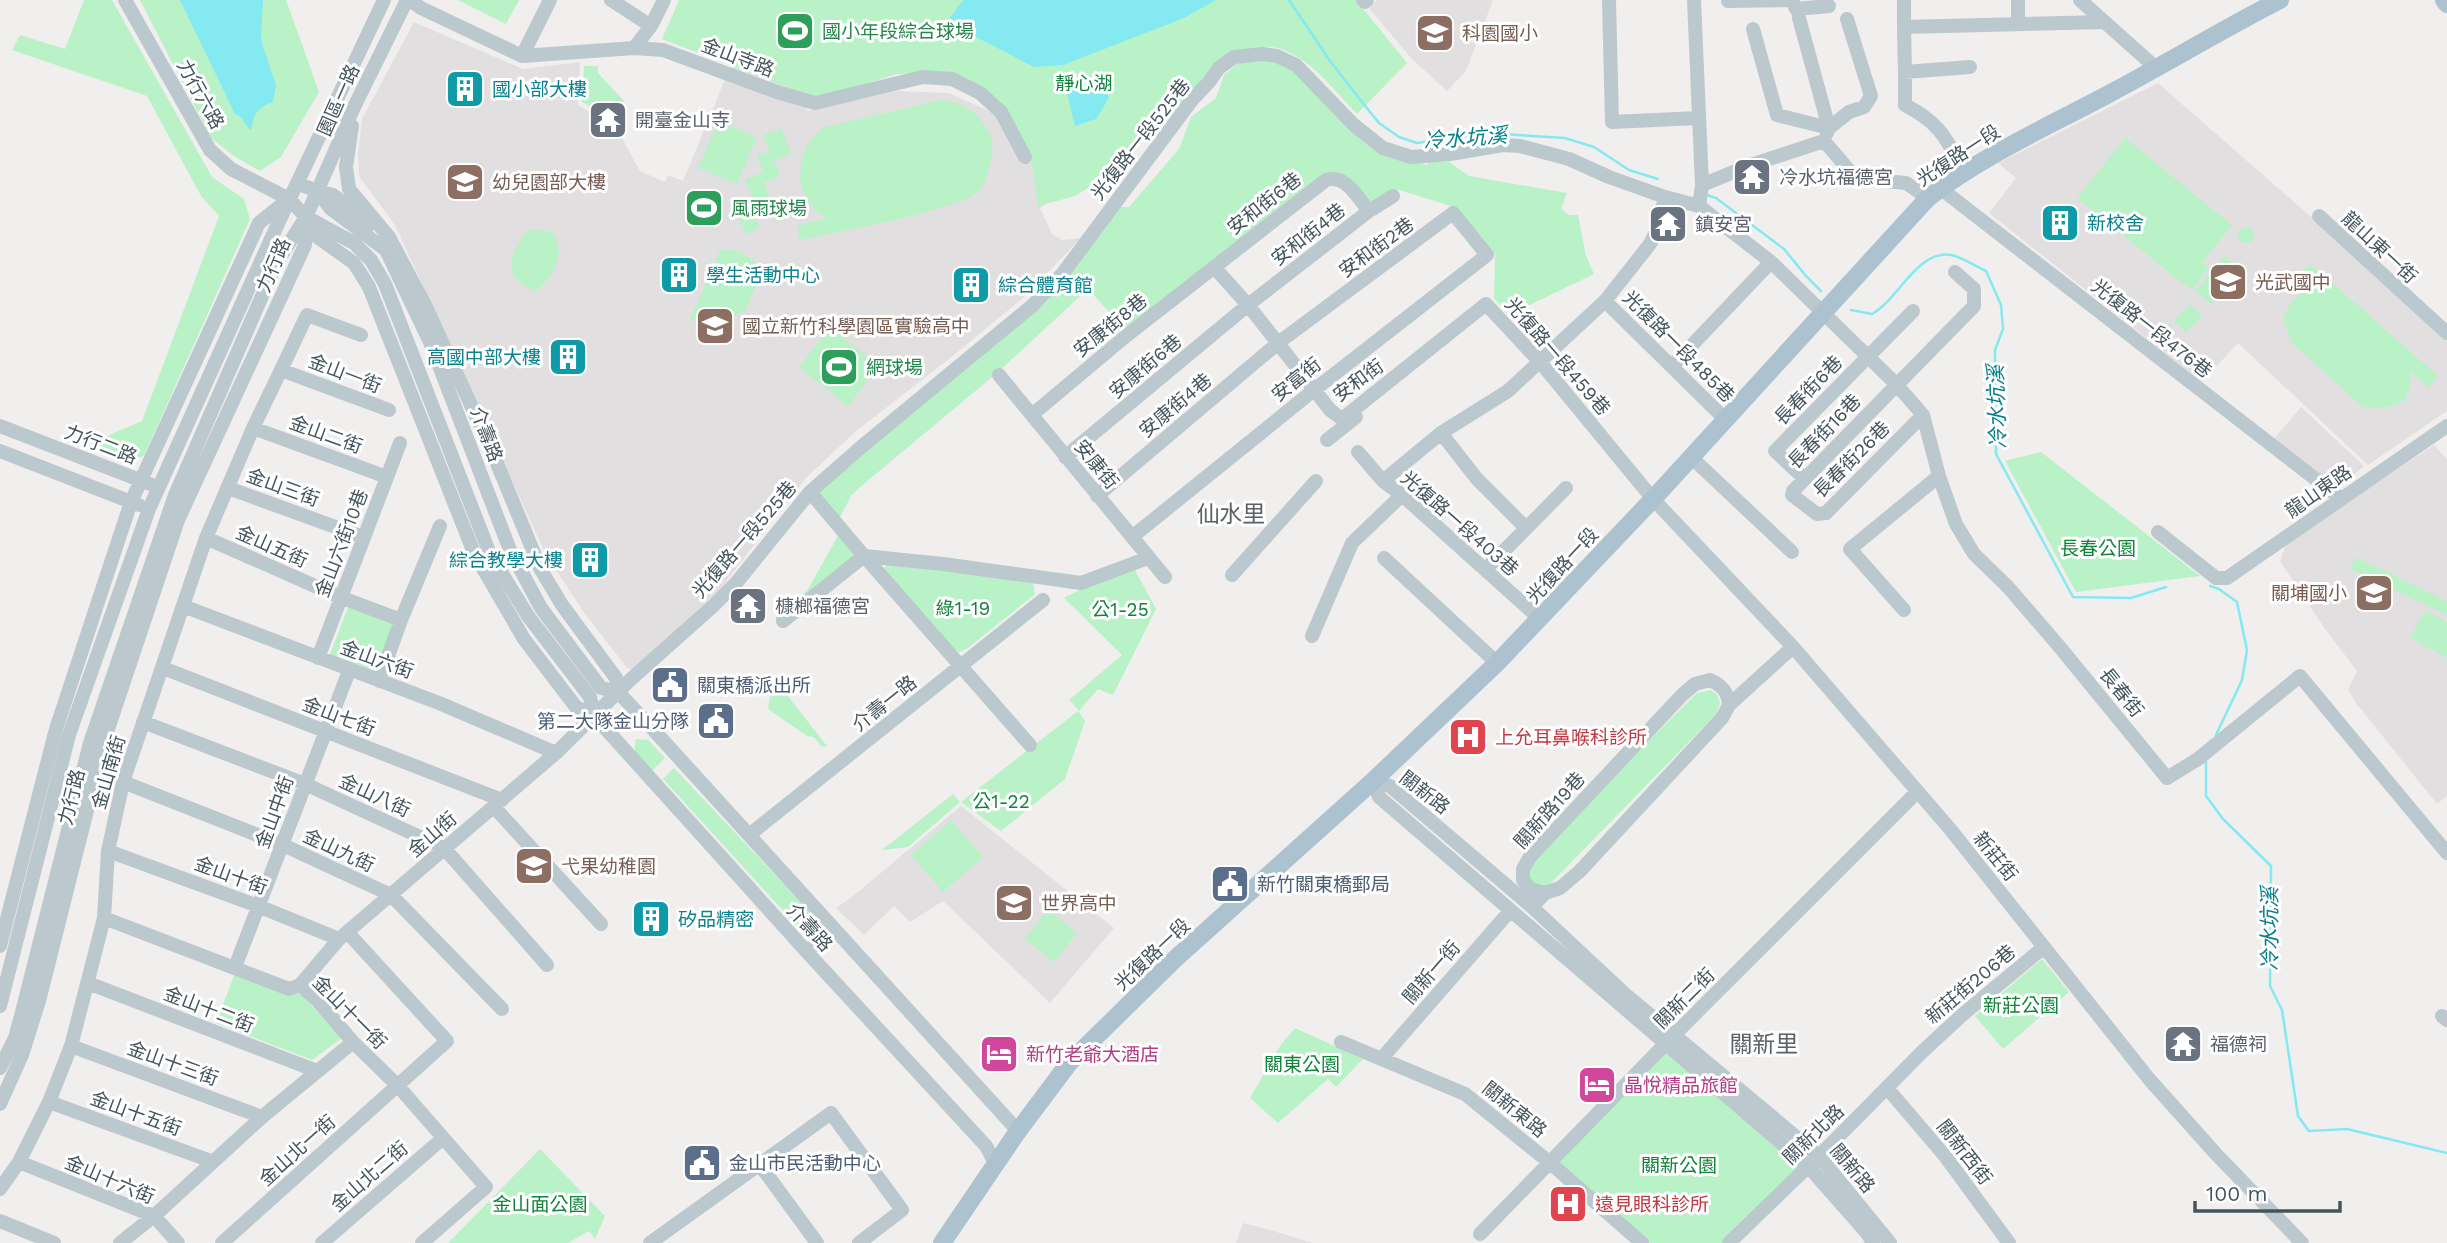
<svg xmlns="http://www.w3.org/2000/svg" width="2447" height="1243" font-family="'Work Sans','Noto Sans TC',sans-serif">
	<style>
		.education { fill: #e2dfe0 }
		.green { fill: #b9f2c7 }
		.water { fill: #84e9f1 }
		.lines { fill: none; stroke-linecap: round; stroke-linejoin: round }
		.stream { stroke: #84e9f1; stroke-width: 2.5 }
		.minor { stroke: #bbc8ce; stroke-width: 14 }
		.major { stroke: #acc2cf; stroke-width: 18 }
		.labels { text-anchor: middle; stroke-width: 6; stroke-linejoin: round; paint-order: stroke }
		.leisure-label { font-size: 19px; fill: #27864d; stroke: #fff; text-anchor: start }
		.education-label { font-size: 19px; fill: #785e54; stroke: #fff; text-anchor: start }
		.street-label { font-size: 19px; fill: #45555d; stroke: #fff }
		.park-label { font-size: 19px; fill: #11833a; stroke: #fff }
		.culture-label { font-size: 19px; fill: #0d838f; stroke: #fff; text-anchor: start }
		.worship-label { font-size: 19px; fill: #5b616d; stroke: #fff; text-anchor: start }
		.service-label { font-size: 19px; fill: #4e5e75; stroke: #fff; text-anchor: start }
		.health-label { font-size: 19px; fill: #be3a42; stroke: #fff; text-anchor: start }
		.hotel-label { font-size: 19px; fill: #b23c85; stroke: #fff; text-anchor: start }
		.water-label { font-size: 21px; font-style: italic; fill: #06808a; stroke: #fff }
		.quarter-label { font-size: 23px; fill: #5a6064; stroke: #fff }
	</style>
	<rect width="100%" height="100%" fill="#f1eeee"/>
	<path class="education" d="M758,0h101l-53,111 91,-20 52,2 49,22 72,73 -30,20 12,26 10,6 19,-2 -57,59 -70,58 -99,77 -49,46 -85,110 -87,82 -7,-2 -42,-54 -39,-59 -151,-330 -36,-49 -1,-22 4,-35 52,-97 109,47 57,-7 -2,43 38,22 24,44 25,11 3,-7 15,6z
		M1377,0h116l-27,71 -19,20 -35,-32 -43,-51z
		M2158,83l159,139 130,119v70l-79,54 -130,-122 -36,39 -213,-169 27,-35 -18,-15z
		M2301,407l63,59 -29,25 -61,-52z
		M2434,445l13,14v337l-10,8 -81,-101 -8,-13 9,-19 -34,-45 -43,-65 7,-19z
		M961,806l153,122 -64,75 -107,-102 -33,21 -16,-16 -30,29 -28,-27 17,-12z
		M1243,1223l20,5 50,15h-77z"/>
	<path class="green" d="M84,0h28l100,177 32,22 6,20 -106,237 -19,5 -35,-13 6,-14 9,3 37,-16 77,-205 -18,-20 -54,-100 -135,-46 8,-15 45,14z
		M140,0h146l33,92 -38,65 -21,14 -26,-15 -23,-18z
		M458,0h61l-13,24z
		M679,0h677l51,63 -50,51c-23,-24 -57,-70 -93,-67 -13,1 -42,18 -55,24l-7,29 -39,23 -65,59 -23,14 -37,10 -7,-51 -31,-54 -55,-26 -48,-1 -61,19 -25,3 -149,-57z
		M1263,58l30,10 59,60 67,34 8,3 2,-3h20l20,14 98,17 -6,16 8,6h9l8,41 8,18 -83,40 -17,-15 1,-45 -38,-46 -58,-18 -13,4 -17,11 -35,-32 -209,156 -37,-40 -91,84 -138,115 -8,8 -12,23 -25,-26 165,-140 139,-146h11l50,-58 12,-32 25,-19 8,-23 16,-13z
		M584,66h14v7l26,28 -14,16 -28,-15z
		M941,100c21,1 36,12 47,30 6,9 5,21 3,31 -3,9 -5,23 -12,30 -18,19 -147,42 -180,49l-1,-15 30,-7 -13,-7 -12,-20 -3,-13 1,-17 7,-17 13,-16z
		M718,121l39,16 -20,47 -39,-16z
		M781,128l10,25 -17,8 6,15 -16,7 10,24 -20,8 6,12 -14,8 -11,-27 18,-8 -8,-21 18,-7 -6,-16 12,-5 -6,-16z
		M2125,138l107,87 -30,37 7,6 -18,22 -114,-92z
		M2238 235a8 8 0 1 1 16 0a8 8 0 1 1-16 0Z
		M541,229l12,4c14,21 1,43 -17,58 -37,-13 -26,-35 -9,-60z
		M720,250l19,1 15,10 4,20 -13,30 -17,7 -5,10 -9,5 -24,-14z
		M2224,256l17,14 -29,35 -17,-14z
		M2309,265l12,8 117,103 -9,12 -18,-16 -2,18 -4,10 -13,6 -12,2 -17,-1 -71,-64 -9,-24c6,-18 15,-25 33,-32l-15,-14z
		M2189,304l13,11 -16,17 -12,-11z
		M830,327l49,39 -31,40 -49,-39z
		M2041,452l159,124 -124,16 -71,-131z
		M839,534l16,19v6l-79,60 1,-8 30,-20z
		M2356,557l91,44v14l-97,-46z
		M887,563l146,20 2,11 -67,54 -9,4 -4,-2 -71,-81z
		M1135,570l21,39 -43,86 -15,-6 -19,22 -10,-11 53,-45 -58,-57 19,-10z
		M349,605l48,18 -20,53 -48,-19z
		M2425,610l22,12v36l-37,-20z
		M773,677l54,69 -1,1 -5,-1 -7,-9 -7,-1 -39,-27z
		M1711,690l6,4 3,9 -4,11 -167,171 -8,4 -12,-3 -3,-23 171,-170z
		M1078,711l7,10 -20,58 -64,52 -40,-29z
		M636,739l12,1 17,18 -13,13 -18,-19z
		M674,768l139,147 -3,11 -11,2 -136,-149z
		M953,794l7,8 -52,45 -26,3z
		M951,820l32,37 -40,35 -32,-37z
		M1048,909l29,24 -23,29 -29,-23z
		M2042,959l27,33 -66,57 -28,-33z
		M235,973l67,22 40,43 -30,22 -96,-37z
		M1295,1028l68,31 -27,28 -8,-8 -50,44 -28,-25 30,-52z
		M1666,1052l137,114 -70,77h-84l-90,-80z
		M540,1149l65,67 -10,23 -6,-8 -21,12h-120z"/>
	<path class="water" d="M180,0h83l-2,40 15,45 -3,17c-14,5 -21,12 -21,27l-2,1 -10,-14 -5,-2z
		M963,0h253l-32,18 -121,47 -29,2 -87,-45z
		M1081,78l22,2 6,18 -13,21 -21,7 -10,-41z"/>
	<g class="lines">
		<path class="stream" d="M1289,0l41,61 40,51 9,11 20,14 18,6 67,-10 81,5 29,9 35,23 29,9
			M1707,195l9,3 68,51 22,27 15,15
			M1851,310l21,4c26,-14 46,-65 79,-59 11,2 24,11 35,16l15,34 2,24 -8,21 1,104 77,143 58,1 35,-11
			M2210,586l9,3 18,13 10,48 -5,30 -26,55
			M2206,761v35l17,23 48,47 -1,120 12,24 16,106 11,15 38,-2 100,24"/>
		<path class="minor" d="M125,0l85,150 21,19 58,30 17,18 10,19 38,27 15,24 105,266 50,86 52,68 18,9 29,32 184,204 179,194 10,19
			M410,0l11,8 101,48 112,-8 29,2 114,42 38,11 108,-26 29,2 28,14 21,19 24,45
			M611,0l40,26
			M1363,0l2,2 2,-2
			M1609,0l3,122 86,-4
			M1694,0l8,185 -3,21
			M1792,0l4,9 33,-3
			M2018,0v24
			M2080,0l75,67
			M1728,1l64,-1
			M1799,18l30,110 -2,5
			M1904,27v-27
			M1753,29l24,86 52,13 20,-16 15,-5 7,-11 -24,-77
			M634,48l17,-22 13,-26
			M522,56l28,-56
			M1970,67l-65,5 -1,-45 200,-5
			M1905,72v33c35,18 41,33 59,66
			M352,126l-6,41 3,22 40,48 36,68 64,139 52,126 21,35 54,73 2,14
			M1824,141l30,35 11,3 41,4 22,15
			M297,183l20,8 14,18 55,41 44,92 80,208 31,58 60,80 17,4 31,33 369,406
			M1702,185l46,-19 76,-25
			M1940,188l400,310
			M317,191l16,4 38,29
			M2319,216l128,117
			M306,217l48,26 17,17 14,24 105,270 38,62 62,81 4,19
			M1214,267l34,38 82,105 12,9 144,-115
			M1605,301l120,118
			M1486,304l55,59 112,136 140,148 157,182 199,250 67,75 86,89
			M361,335l-54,-20 -26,55 108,40
			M1672,366l99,-104
			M999,375l166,202
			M1033,414l93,-78 200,-156c20,-6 32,18 43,31
			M1923,415l-97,98 -9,1 -25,-19 1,-4 181,-185v-17l-19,-17
			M0,426l150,58
			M253,428l134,49
			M1441,433l36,46 49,49
			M1327,440l29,-23
			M0,451l139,54
			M1358,452l25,29 19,14 138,124
			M1065,457l183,-152 121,-94 24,-15
			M1691,457l101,95
			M1805,479l-30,-28 138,-140
			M1383,481l58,-48 67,-42 97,-90 45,-57 7,-14 8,-33
			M228,488l135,49
			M810,492l54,64 79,8 138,19 67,-25
			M1097,496l181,-153 175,-130 34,42 -173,135 -182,147
			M2158,532l58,46h11l220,-152
			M206,538l134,59 61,23
			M1384,558l113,105
			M1486,569l80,-81
			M1232,575l84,-94
			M183,606l256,97 117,50
			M1904,610l-54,-61 89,-73
			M783,621l81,-65 166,189
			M1312,636l40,-93 50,-48
			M318,658l82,-215
			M163,668l339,132
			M379,681l22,-61 39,-94
			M143,722l162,62 139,64 103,117
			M1373,781l17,5 142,121 93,87 194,162 71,87
			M1373,781l6,16 429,369 59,67 6,10
			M123,782l160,63 108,50 111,114
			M494,807l107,117
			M749,835l294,-235
			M108,851l150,55 81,33
			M1545,893l-15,-4 -7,-9v-11l7,-12 153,-163 12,-10 15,-4c12,5 18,12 19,25
			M1532,907l13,-14 15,-5 20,-17 142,-153 7,-13 64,-58
			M104,918l185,71 11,-4
			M0,946l56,-217 75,-227 128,-279 26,-21
			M807,952l26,-23
			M235,967l114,-296
			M88,983l229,88
			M300,985l39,-46 217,-186 74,-73 83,-74 24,-24 73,-90 50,-44 173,-143 30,-32 129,-173 17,-18 10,-14 15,-11 29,-3 14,2 19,9 58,60 29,23 28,9 39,-3 53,-9 17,1 49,13 40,18 56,20 34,9 72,56 125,122 27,31 16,61 17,48 18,30 34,33 50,58 109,133 31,-19 102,-83 147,177
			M300,985l17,15 36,42 45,44 88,101 -64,56
			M0,1006l69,-271 80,-226 132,-292 103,-217
			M2442,1016l5,4
			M1341,1042l124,52 84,68 93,81
			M71,1046l191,71
			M1382,1058l128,-147
			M0,1068l15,-30 6,-22 69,-273 85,-248 102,-233 29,-45 49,-112 52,-105
			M1887,1088l58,68 64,87
			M49,1102l162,59
			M0,1104l22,-49 17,-54 67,-266 72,-215 127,-275 1,-27
			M19,1162l135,54 24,27
			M760,1165l57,78
			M0,1189l19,-27 30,-60 22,-56 33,-128 4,-67 15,-69 83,-244 47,-110 28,-58
			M0,1221l54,22
			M1480,1234l194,-199 243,-243
			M120,1243l34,-27 108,-99 91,-75
			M222,1243l225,-202 -99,-108
			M322,1243l120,-104
			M650,1243l181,-130 71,97 -43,33
			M1729,1243l95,-92 98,-99 40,-37 82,-68"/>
		<path class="major" d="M2444,0l3,4
			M942,1243l76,-112 51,-68 106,-104 198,-178 124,-118 156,-164 275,-301c54,-42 117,-70 177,-102 59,-31 116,-66 175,-96"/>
	</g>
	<defs>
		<g id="stadium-square" transform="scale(2.0125)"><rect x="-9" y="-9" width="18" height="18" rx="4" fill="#2e9e5b" stroke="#fff"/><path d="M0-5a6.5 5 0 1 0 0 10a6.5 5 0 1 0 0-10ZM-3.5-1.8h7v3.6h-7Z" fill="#fff"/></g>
		<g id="school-square" transform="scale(2.0125)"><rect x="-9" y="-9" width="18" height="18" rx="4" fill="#8d6e63" stroke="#fff"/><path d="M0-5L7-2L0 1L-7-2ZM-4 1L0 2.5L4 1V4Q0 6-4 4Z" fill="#fff"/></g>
		<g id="building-square" transform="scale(2.0125)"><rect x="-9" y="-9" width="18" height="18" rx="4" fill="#0f9aa8" stroke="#fff"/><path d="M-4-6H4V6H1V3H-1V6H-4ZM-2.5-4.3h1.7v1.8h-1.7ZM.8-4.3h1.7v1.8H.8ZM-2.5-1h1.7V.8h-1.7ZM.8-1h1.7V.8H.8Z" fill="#fff"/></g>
		<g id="temple-square" transform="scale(2.0125)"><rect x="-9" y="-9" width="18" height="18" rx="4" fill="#6b7280" stroke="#fff"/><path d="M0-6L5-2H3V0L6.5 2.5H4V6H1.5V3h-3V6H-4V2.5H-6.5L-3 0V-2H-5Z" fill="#fff"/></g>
		<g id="civic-square" transform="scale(2.0125)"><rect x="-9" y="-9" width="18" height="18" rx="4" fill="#5c6f8a" stroke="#fff"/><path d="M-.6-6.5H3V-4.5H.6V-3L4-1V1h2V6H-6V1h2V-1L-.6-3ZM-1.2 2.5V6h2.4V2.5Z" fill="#fff"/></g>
		<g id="hospital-square" transform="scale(2.0125)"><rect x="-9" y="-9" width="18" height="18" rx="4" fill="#e0444e" stroke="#fff"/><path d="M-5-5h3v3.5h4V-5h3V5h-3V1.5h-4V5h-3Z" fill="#fff"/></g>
		<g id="hotel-square" transform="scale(2.0125)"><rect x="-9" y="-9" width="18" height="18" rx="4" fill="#d1479c" stroke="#fff"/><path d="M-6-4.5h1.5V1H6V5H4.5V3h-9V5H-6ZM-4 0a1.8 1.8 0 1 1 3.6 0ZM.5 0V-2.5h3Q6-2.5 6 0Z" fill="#fff"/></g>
	</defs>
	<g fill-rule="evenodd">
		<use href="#stadium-square" x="795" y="31"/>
		<use href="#school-square" x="1435" y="33"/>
		<use href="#building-square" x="465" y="89"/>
		<use href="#temple-square" x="608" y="120"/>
		<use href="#temple-square" x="1752" y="177"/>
		<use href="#school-square" x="465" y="182"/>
		<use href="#stadium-square" x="704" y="208"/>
		<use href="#building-square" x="2060" y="223"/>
		<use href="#temple-square" x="1668" y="224"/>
		<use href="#building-square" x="679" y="275"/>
		<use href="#school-square" x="2228" y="282"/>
		<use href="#building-square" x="971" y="285"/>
		<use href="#school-square" x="715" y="326"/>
		<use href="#building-square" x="568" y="357"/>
		<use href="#stadium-square" x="839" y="367"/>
		<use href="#building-square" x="590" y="560"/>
		<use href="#school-square" x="2374" y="593"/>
		<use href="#temple-square" x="748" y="606"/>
		<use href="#civic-square" x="670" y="685"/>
		<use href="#civic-square" x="716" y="721"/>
		<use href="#hospital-square" x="1468" y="737"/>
		<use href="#school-square" x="534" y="866"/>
		<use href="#civic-square" x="1230" y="884"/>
		<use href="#school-square" x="1014" y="903"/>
		<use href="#building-square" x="651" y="919"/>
		<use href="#temple-square" x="2183" y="1044"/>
		<use href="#hotel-square" x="999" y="1054"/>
		<use href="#hotel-square" x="1597" y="1085"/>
		<use href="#civic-square" x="702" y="1163"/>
		<use href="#hospital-square" x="1568" y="1204"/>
	</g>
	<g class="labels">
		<g class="leisure-label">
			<text x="822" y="38">國小年段綜合球場</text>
			<text x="731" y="215">風雨球場</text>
			<text x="866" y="374">網球場</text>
		</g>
		<g class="education-label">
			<text x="1462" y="40">科園國小</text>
			<text x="492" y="189">幼兒園部大樓</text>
			<text x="2255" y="289">光武國中</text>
			<text x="742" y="333">國立新竹科學園區實驗高中</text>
			<text x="2347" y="600" text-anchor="end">關埔國小</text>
			<text x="561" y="873">弋果幼稚園</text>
			<text x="1041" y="910">世界高中</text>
		</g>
		<g class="street-label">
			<text transform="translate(738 57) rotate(21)" y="7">金山寺路</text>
			<text transform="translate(201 94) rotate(61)" y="7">力行六路</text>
			<text transform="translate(338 100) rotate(-66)" y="7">園區一路</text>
			<text transform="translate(1140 139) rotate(-52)" y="7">光復路一段525巷</text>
			<text transform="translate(1958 155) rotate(-33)" y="7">光復路一段</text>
			<text transform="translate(1264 203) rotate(-38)" y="7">安和街6巷</text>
			<text transform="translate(1308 234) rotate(-38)" y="7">安和街4巷</text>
			<text transform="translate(1376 247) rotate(-36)" y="7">安和街2巷</text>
			<text transform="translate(2380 247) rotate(43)" y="7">龍山東一街</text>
			<text transform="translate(273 265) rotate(-67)" y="7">力行路</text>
			<text transform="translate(1110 325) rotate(-39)" y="7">安康街8巷</text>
			<text transform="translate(2152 328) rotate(38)" y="7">光復路一段476巷</text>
			<text transform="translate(1679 346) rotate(45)" y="7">光復路一段485巷</text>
			<text transform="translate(1558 356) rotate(49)" y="7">光復路一段459巷</text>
			<text transform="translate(1145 366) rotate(-40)" y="7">安康街6巷</text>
			<text transform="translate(345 373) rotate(21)" y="7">金山一街</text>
			<text transform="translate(1296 379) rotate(-39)" y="7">安富街</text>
			<text transform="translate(1358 380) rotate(-36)" y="7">安和街</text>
			<text transform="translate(1808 390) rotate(-46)" y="7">長春街6巷</text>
			<text transform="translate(1175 405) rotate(-40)" y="7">安康街4巷</text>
			<text transform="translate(1824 431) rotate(-46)" y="7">長春街16巷</text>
			<text transform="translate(326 434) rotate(20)" y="7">金山二街</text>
			<text transform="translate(487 434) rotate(69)" y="7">介壽路</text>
			<text transform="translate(101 444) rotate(21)" y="7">力行二路</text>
			<text transform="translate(1851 459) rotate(-45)" y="7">長春街26巷</text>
			<text transform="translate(1097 464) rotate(51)" y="7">安康街</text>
			<text transform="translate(283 487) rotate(20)" y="7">金山三街</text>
			<text transform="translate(2318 491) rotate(-35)" y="7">龍山東路</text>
			<text transform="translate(1460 523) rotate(41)" y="7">光復路一段403巷</text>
			<text transform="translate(744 539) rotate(-49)" y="7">光復路一段525巷</text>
			<text transform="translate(341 543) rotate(-69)" y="7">金山六街10巷</text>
			<text transform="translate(272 546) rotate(24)" y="7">金山五街</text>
			<text transform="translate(1562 565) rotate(-47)" y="7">光復路一段</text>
			<text transform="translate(377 659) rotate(20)" y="7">金山六街</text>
			<text transform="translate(2122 692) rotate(51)" y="7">長春街</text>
			<text transform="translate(884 703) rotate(-39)" y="7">介壽一路</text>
			<text transform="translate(339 716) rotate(21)" y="7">金山七街</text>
			<text transform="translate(108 772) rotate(-74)" y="7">金山南街</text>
			<text transform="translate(1425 792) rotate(38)" y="7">關新路</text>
			<text transform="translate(375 795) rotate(25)" y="7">金山八街</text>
			<text transform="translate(71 797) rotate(-76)" y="7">力行路</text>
			<text transform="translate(1549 810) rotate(-48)" y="7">關新路19巷</text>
			<text transform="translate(274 812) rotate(-70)" y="7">金山中街</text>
			<text transform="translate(432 834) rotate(-41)" y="7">金山街</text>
			<text transform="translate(339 850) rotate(25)" y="7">金山九街</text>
			<text transform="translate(1996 856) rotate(51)" y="7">新莊街</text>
			<text transform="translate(231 875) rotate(20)" y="7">金山十街</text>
			<text transform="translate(810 927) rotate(48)" y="7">介壽路</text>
			<text transform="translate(1152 954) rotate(-43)" y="7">光復路一段</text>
			<text transform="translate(1431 972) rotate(-49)" y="7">關新一街</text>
			<text transform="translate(1970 984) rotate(-40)" y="7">新莊街206巷</text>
			<text transform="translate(1684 998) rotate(-45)" y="7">關新二街</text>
			<text transform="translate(209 1009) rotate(21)" y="7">金山十二街</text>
			<text transform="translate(350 1012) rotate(45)" y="7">金山十一街</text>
			<text transform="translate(173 1063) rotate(20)" y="7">金山十三街</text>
			<text transform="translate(1515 1109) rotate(39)" y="7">關新東路</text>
			<text transform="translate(136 1113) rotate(20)" y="7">金山十五街</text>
			<text transform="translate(1813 1134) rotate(-44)" y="7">關新北路</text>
			<text transform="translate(297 1150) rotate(-42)" y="7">金山北一街</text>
			<text transform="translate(1965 1152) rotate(52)" y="7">關新西街</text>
			<text transform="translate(1853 1168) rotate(50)" y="7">關新路</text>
			<text transform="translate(369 1176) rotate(-41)" y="7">金山北二街</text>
			<text transform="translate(110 1179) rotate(23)" y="7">金山十六街</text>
		</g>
		<g class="park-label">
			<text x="1084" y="90">靜心湖</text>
			<text x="2098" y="555">長春公園</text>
			<text x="963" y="615">綠1-19</text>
			<text x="1120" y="616">公1-25</text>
			<text x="1001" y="808">公1-22</text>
			<text x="2021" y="1012">新莊公園</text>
			<text x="1302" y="1071">關東公園</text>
			<text x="1679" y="1172">關新公園</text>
			<text x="540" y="1211">金山面公園</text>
		</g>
		<g class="culture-label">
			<text x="492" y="96">國小部大樓</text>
			<text x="2087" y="230">新校舍</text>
			<text x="706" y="282">學生活動中心</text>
			<text x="998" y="292">綜合體育館</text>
			<text x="541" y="364" text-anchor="end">高國中部大樓</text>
			<text x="563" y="567" text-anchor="end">綜合教學大樓</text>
			<text x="678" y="926">矽品精密</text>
		</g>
		<g class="worship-label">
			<text x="635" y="127">開臺金山寺</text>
			<text x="1779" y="184">冷水坑福德宮</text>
			<text x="1695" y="231">鎮安宮</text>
			<text x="775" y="613">槺榔福德宮</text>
			<text x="2210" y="1051">福德祠</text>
		</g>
		<g class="service-label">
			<text x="697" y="692">關東橋派出所</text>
			<text x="689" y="728" text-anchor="end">第二大隊金山分隊</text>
			<text x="1257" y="891">新竹關東橋郵局</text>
			<text x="729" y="1170">金山市民活動中心</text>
		</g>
		<g class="health-label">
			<text x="1495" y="744">上允耳鼻喉科診所</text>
			<text x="1595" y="1211">遠見眼科診所</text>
		</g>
		<g class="hotel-label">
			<text x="1026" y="1061">新竹老爺大酒店</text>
			<text x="1624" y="1092">晶悅精品旅館</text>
		</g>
		<g class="water-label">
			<text transform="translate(1465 138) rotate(-4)" y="7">冷水坑溪</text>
			<text transform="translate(1997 407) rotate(-92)" y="7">冷水坑溪</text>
			<text transform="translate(2270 929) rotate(-90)" y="7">冷水坑溪</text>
		</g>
		<g class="quarter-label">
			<text x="1231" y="522">仙水里</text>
			<text x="1764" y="1052">關新里</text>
		</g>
	</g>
	<path d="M2195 1201v10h145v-10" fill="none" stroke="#45555d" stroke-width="3.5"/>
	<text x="2206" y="1201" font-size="21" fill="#45555d" stroke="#ffffff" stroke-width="5" paint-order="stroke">100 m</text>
</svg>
